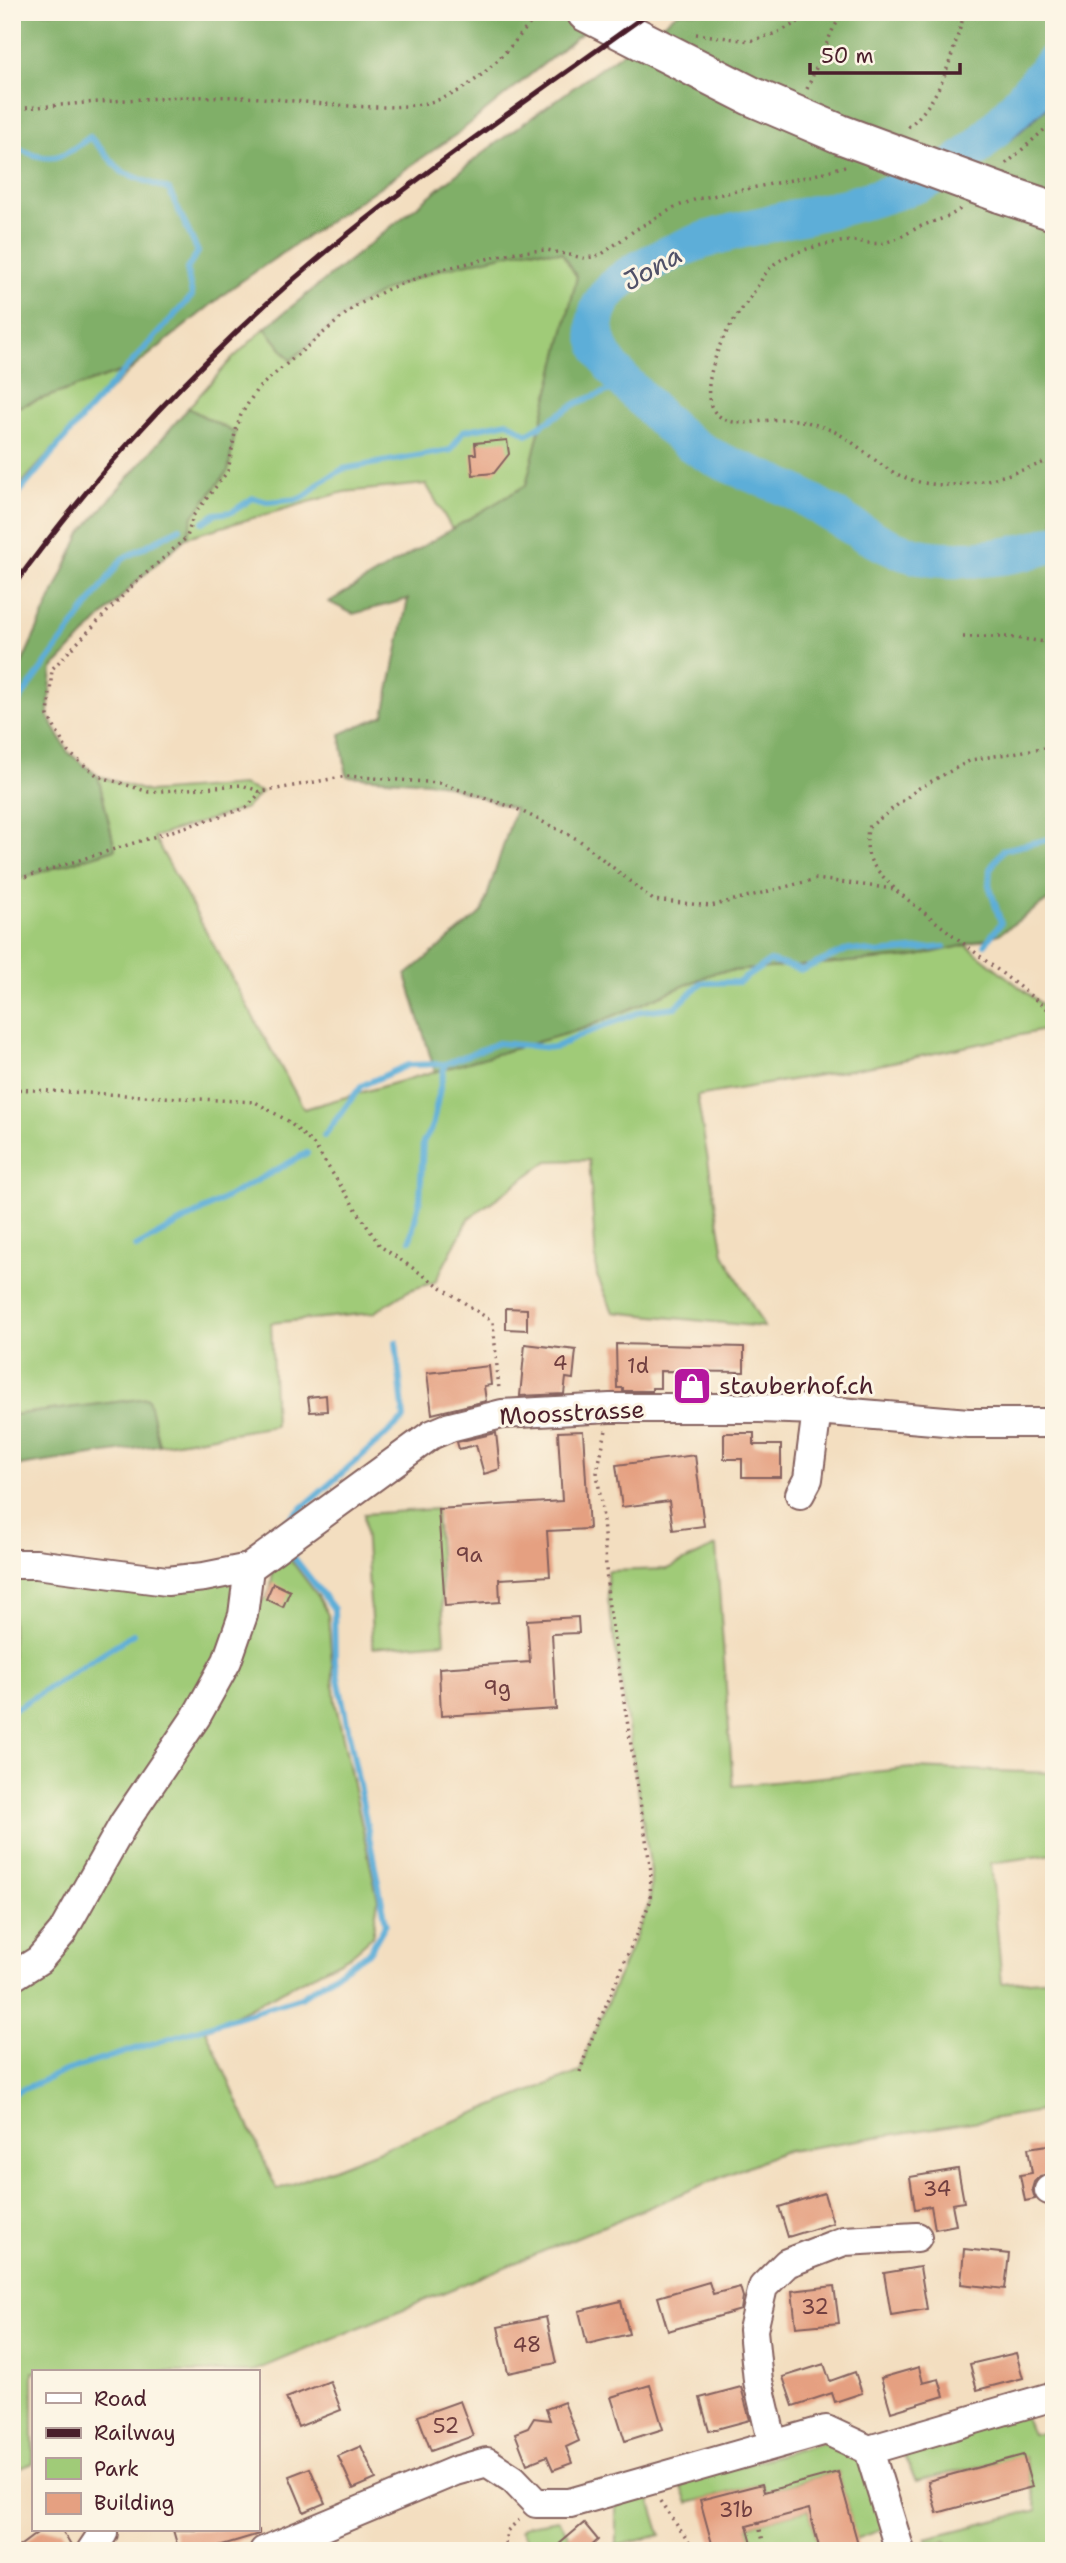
<svg xmlns="http://www.w3.org/2000/svg" width="1066" height="2563" font-family="'Shantell Sans',sans-serif">
	<style>
		.green { fill: #a0cb78; stroke: #757552; stroke-width: 2 }
		.forest { fill: #80af68; stroke: #65674a; stroke-width: 2 }
		.water { fill: #5daed8; stroke: #546682; stroke-width: 2 }
		.lines { fill: none; stroke-linecap: round; stroke-linejoin: round }
		.stream { stroke: #5daed8; stroke-width: 6 }
		.river { stroke: #5daed8; stroke-width: 37 }
		.building { fill: #e5a081 }
		.minor-casing { stroke: #85625f; stroke-width: 32 }
		.highway-casing { stroke: #85625f; stroke-width: 42 }
		.path { stroke: #85625f; stroke-width: 3.5; stroke-dasharray: 2 5; stroke-linecap: butt }
		.minor { stroke: #fff; stroke-width: 28 }
		.highway { stroke: #fff; stroke-width: 38 }
		.rail { stroke: #4a1f2b; stroke-width: 5 }
		.highway-bridge-casing { stroke: #85625f; stroke-width: 42; stroke-linecap: butt }
		.highway-bridge { stroke: #fff; stroke-width: 38 }
		.labels { text-anchor: middle; stroke-width: 6; stroke-linejoin: round; paint-order: stroke }
		.number-label { font-size: 21px; fill: #713f40 }
		.poi-label { font-size: 24px; fill: #4a1f2b; stroke: #fcf5e5; text-anchor: start }
		.street-label { font-size: 24px; fill: #4a1f2b; stroke: #fcf5e5 }
		.water-label { font-size: 26px; font-style: italic; fill: #515168; stroke: #fcf5e5 }
	</style>
	<rect width="100%" height="100%" fill="#fcf5e5"/>
	<filter id="ink" filterUnits="userSpaceOnUse"><feTurbulence type="fractalNoise" baseFrequency=".0143" numOctaves="2"/><feDisplacementMap in="SourceGraphic" scale="14" xChannelSelector="R" yChannelSelector="G"/><feConvolveMatrix kernelMatrix="1 2 1 2 8 2 1 2 1" color-interpolation-filters="sRGB"/></filter>
	<filter id="wash" filterUnits="userSpaceOnUse"><feTurbulence type="fractalNoise" baseFrequency=".00686" numOctaves="4" result="noise"/><feDisplacementMap in="SourceGraphic" scale="28" xChannelSelector="R" yChannelSelector="G"/><feGaussianBlur stdDeviation="1.57" result="paint"/><feColorMatrix in="noise" values="0 0 0 0 0 0 0 0 0 0 0 0 0 0 0 0 0 1.4 0 .05"/><feComposite in="paint" operator="in"/></filter>
	<g filter="url(#wash)">
		<rect width="100%" height="100%" fill="#f3dec0"/>
		<path class="green" d="M530,249l32,4 15,24 -51,209 -74,43 -26,-45 -82,8 -157,45 6,-21 42,-83 -47,-25 42,-47 35,-33 26,32c21,-17 40,-36 62,-52 47,-35 121,-48 177,-59z
			M134,367l-48,46 -74,81v-85z
			M98,776l51,16 93,-7 19,7 -15,16 -92,29 150,272 281,-81 131,-56 197,-15 53,-12 88,69v14l-170,36 -187,32 27,158 40,73 -151,-15 -16,-36 -8,-116 -41,1 -79,57 -34,64 -25,8 -37,23 -102,10 4,103 -116,19 -11,-47 -136,17v-534l103,-32z
			M436,1509l9,133 -72,6 -9,-134z
			M716,1546l17,240 179,-18 142,5v81l-63,9 11,120 52,-4v130l-272,43 -530,220h-219v91l-20,8 -1,-907 155,17 82,-13 -5,47c24,-18 30,-20 28,-51l15,-9 31,41 10,19 7,86 43,199 -6,37 -22,19 -144,74 71,160 303,-118 7,-22 63,-148 1,-31 -43,-271 -1,-29 60,-2z
			M1024,2414l8,20 16,-3 4,11 2,-1v110h-105l-2,-10 -18,2 -3,-5 111,-28 -13,-54 -108,25 -16,-33z
			M828,2441l22,10 10,11 24,67 -28,10 -18,-67 -74,20 -2,-8 -74,19 -8,-20z
			M649,2496l12,39 -45,11v-40z
			M809,2509l11,42h-66l-7,-25z
			M559,2520l10,15 -19,16h-14l-16,-21 8,-5z"/>
		<path class="forest" d="M12,12h596l-151,122 -224,153 -99,80 -122,42z
			M679,12h375v37l-81,103c35,-3 56,-29 81,-51v795l-55,38 -33,11 -53,12 -197,15 -131,56 -150,44 -29,-97 76,-63 33,-103 -76,-26 -92,-7 -7,-42 44,-19 24,-116 -55,15 -24,-12 197,-117 51,-208 -15,-24 -32,-4 -14,3 -77,18 -49,18 -36,19 -63,53 -26,-32 223,-179z
			M188,408l47,25 -7,38 -35,45 -6,21 -52,46 -83,86 -4,47 20,36 30,24 17,73 -103,32v-196l69,-152z
			M148,1398l11,47 -147,22v-52z"/>
		<path class="water" d="M1054,49v52l-40,36 -16,11 -25,4z"/>
		<g class="lines">
			<path class="stream" d="M12,139l3,8c37,17 44,13 75,-10l32,35 47,18 29,62 -11,17 5,27 -106,117 -74,88
				M203,522l12,-8 17,-2 21,-14 14,4 33,-3 6,-3 13,-13 24,-14 108,-19 12,-19 45,-9 19,12 50,-31 49,-19
				M15,706l107,-147 58,-31
				M985,944l16,-21 -12,-38 1,-16 13,-19 51,-12
				M324,1136l37,-50 47,-21 37,-1
				M410,1240l10,-41 3,-57 9,-15 13,-63 53,-21 56,5 27,-13 61,-24 34,-4 25,-24 38,-1 31,-21 32,9 47,-21 29,4 66,-6
				M136,1247l171,-94
				M287,1521l117,-102 -8,-77
				M12,1711l121,-77
				M12,2094l53,-23 236,-74 69,-46 16,-28 -51,-261 -1,-53 -42,-54"/>
			<path class="river" d="M1054,61c-38,43 -74,97 -128,120 -26,11 -53,18 -79,25 -67,17 -135,24 -197,57 -17,9 -36,19 -47,37 -25,41 15,75 42,102 18,19 36,37 59,50 26,16 58,24 86,38 43,21 90,62 138,68 37,5 91,-1 126,-15"/>
		</g>
		<g id="blocks">
			<path class="building" d="M507,440l2,14 -15,19 -21,2 -2,-21h5l-1,-11z
				M506,1308l21,1v21l-21,-1z
				M525,1344l51,6 -3,29 -7,-1 -2,16 -44,2z
				M616,1344l128,3v25l-84,-1v17h-8v3h-29v-3h-6z
				M489,1366l2,19 -7,1 2,15 -54,13 -5,-41z
				M326,1395l1,16 -17,1 -2,-15z
				M583,1431l6,98 -42,2 3,45 -51,3 1,23 -55,4 -7,-97 124,-8 -4,-69z
				M496,1433l4,36 -16,5 -8,-29 -17,4 -2,-7z
				M724,1433h30v12h27v32h-39v-18h-18z
				M695,1455l9,71 -31,4 -4,-29 -47,6 -6,-42z
				M273,1583l17,8 -7,16 -17,-8z
				M578,1617l1,16 -27,1 4,75 -115,7 -2,-48 91,-6 -3,-42z
				M1054,2144v29l-14,3 -6,6 -2,7 3,10 -10,2 -5,-26 12,-2 -4,-25z
				M958,2169l6,33 -12,2 4,21 -21,4 -4,-23 -16,3 -5,-32z
				M824,2193l9,30 -45,14 -9,-30z
				M964,2249l45,5 -4,35 -44,-5z
				M920,2267l7,42 -36,6 -7,-42z
				M709,2282l4,12 27,-7 3,10 -2,13 -73,21 -10,-34z
				M834,2286l5,37 -43,4 -4,-36z
				M621,2301l8,33 -42,10 -8,-33z
				M546,2317l10,46 -48,10 -10,-46z
				M1016,2353l7,25 -46,12 -7,-26z
				M824,2364l6,17 25,-9 7,21 -27,9 -3,-9 -39,13 -10,-29z
				M919,2367l4,16 16,-4 5,17 -53,16 -10,-34z
				M330,2381l11,29 -43,17 -12,-29z
				M650,2385l13,44 -38,12 -14,-44z
				M741,2387l9,33 -41,11 -9,-33z
				M460,2401l13,35 -42,15 -13,-35z
				M564,2402l15,39 -13,6 6,16 -19,7 -6,-14 -20,8 -12,-31 13,-5 6,-10 16,2 -4,-11z
				M361,2446l15,33 -23,10 -15,-33z
				M1023,2455l9,32 -95,26 -9,-32z
				M310,2468l15,35 -21,9 -15,-36z
				M838,2472l22,79h-40l-11,-42 -62,17 7,25h-40l-14,-51 62,-16 2,8z
				M584,2523l14,17 -12,11h-35z
				M41,2530h21l12,21h-61z
				M173,2530h86v4l-57,17h-23z"/>
		</g>
	</g>
	<g filter="url(#ink)">
		<use href="#blocks" fill-opacity="0" stroke="#85625f" stroke-width="2"/>
		<g class="lines">
			<g class="minor-casing">
				<path id="minor" d="M800,1494l8,-15 9,-69
					M12,1564h24l131,17 37,-4 45,-9 182,-133 19,-8 52,-13 108,-6h150l57,2 151,13h86
					M12,1977l27,-17 23,-27 62,-110 72,-106 31,-56 16,-46 6,-47
					M1049,2190h5
					M773,2445l-15,-64 -5,-51 10,-43 24,-24 57,-22 73,-4
					M869,2450l185,-54
					M91,2551l12,-18
					M264,2551l191,-80 32,-9 26,17 23,24h34l256,-73 43,20 31,101"/>
			</g>
			<g class="highway-casing">
				<path id="highway" d="M586,12l165,84 89,38
					M1000,193l54,18"/>
			</g>
			<path class="path" d="M696,34l54,7 27,-8 40,-21
				M807,89l26,-60 11,-17
				M12,109c76,-6 152,-14 228,-12 59,1 153,22 206,0 39,-16 67,-54 94,-85
				M908,127c36,-30 43,-72 57,-115
				M1006,164l48,-43
				M845,166l-34,10 -114,23 -22,8 -40,23 -33,24 -9,3 -10,1 -36,-8 -31,2 -77,18 -49,18 -36,19 -97,82 -16,26 -6,18 -7,38 -35,45 -6,21 -52,46 -83,86 -4,47 20,36 30,24 51,16 93,-7 19,7 86,-16 92,7 76,25 64,32 74,60 58,6 105,-27 78,10 160,125
				M960,209c-12,10 -29,12 -43,19 -11,6 -21,12 -34,15 -11,2 -21,-2 -32,-2 -22,1 -63,10 -80,26 -8,8 -14,21 -21,31 -15,21 -29,38 -36,64 -5,16 -11,43 5,54 20,14 46,2 68,3 17,1 31,6 46,12 24,11 42,33 66,44 49,23 107,1 155,-16
				M963,637h44l47,6
				M12,881l234,-73 15,-16
				M894,888c-22,-23 -30,-28 -26,-60l51,-40 52,-28 83,-14
				M12,1089l243,13 33,19 26,24 66,101 113,76 6,68
				M580,2072l7,-22 63,-148 1,-31 -43,-271 -5,-82 -6,-46 9,-42
				M660,2501l35,50
				M758,2523l8,28
				M504,2551l3,-20 12,-11"/>
			<use href="#minor" class="minor"/>
			<use href="#highway" class="highway"/>
			<path class="rail" d="M12,588c82,-114 177,-216 282,-309 112,-97 236,-180 356,-267"/>
			<g class="highway-bridge-casing">
				<path id="highway-bridge" d="M840,134l160,59"/>
			</g>
			<use href="#highway-bridge" class="highway-bridge"/>
		</g>
	</g>
	<defs>
		<g id="shop-square" transform="scale(2.0125)"><rect x="-9" y="-9" width="18" height="18" rx="4" fill="#b5179e" stroke="#fcf5e5"/><path d="M-5-2.5h2.3a2.7 3.5 0 0 1 5.4 0H5L5.5 6h-11ZM-1.5-2.5h3a1.5 2.3 0 0 0-3 0Z" fill="#fff"/></g>
	</defs>
	<g fill-rule="evenodd">
		<use href="#shop-square" x="692" y="1386"/>
	</g>
	<g class="labels">
		<g class="number-label">
			<text x="560" y="1370">4</text>
			<text x="638" y="1373">1d</text>
			<text x="469" y="1562">9a</text>
			<text x="497" y="1695">9g</text>
			<text x="937" y="2196">34</text>
			<text x="815" y="2314">32</text>
			<text x="527" y="2352">48</text>
			<text x="446" y="2433">52</text>
			<text x="736" y="2517">31b</text>
		</g>
		<g class="poi-label">
			<text x="719" y="1394">stauberhof.ch</text>
		</g>
		<g class="street-label">
			<text transform="translate(572 1413) rotate(-3)" y="8">Moosstrasse</text>
		</g>
		<g class="water-label">
			<text transform="translate(652 268) rotate(-29)" y="9">Jona</text>
		</g>
	</g>
	<rect width="1066" height="2563" fill="none" stroke="#fcf5e5" stroke-width="42"/>
	<rect x="32" y="2370" width="228" height="161" fill="#fcf5e5" stroke="#b59f9b" stroke-width="2"/>
	<rect x="46" y="2393" width="35" height="10" fill="#ffffff" stroke="#b59f9b" stroke-width="2"/>
	<text x="94" y="2406" font-size="21" fill="#4a1f2b">Road</text>
	<rect x="46" y="2428" width="35" height="10" fill="#4a1f2b" stroke="#b59f9b" stroke-width="2"/>
	<text x="94" y="2440" font-size="21" fill="#4a1f2b">Railway</text>
	<rect x="46" y="2458" width="35" height="21" fill="#a0cb78" stroke="#b59f9b" stroke-width="2"/>
	<text x="94" y="2476" font-size="21" fill="#4a1f2b">Park</text>
	<rect x="46" y="2493" width="35" height="21" fill="#e5a081" stroke="#b59f9b" stroke-width="2"/>
	<text x="94" y="2510" font-size="21" fill="#4a1f2b">Building</text>
	<path d="M810 63v10h150v-10" fill="none" stroke="#4a1f2b" stroke-width="3.5"/>
	<text x="821" y="63" font-size="21" fill="#4a1f2b" stroke="#fcf5e5" stroke-width="5" paint-order="stroke">50 m</text>
</svg>
